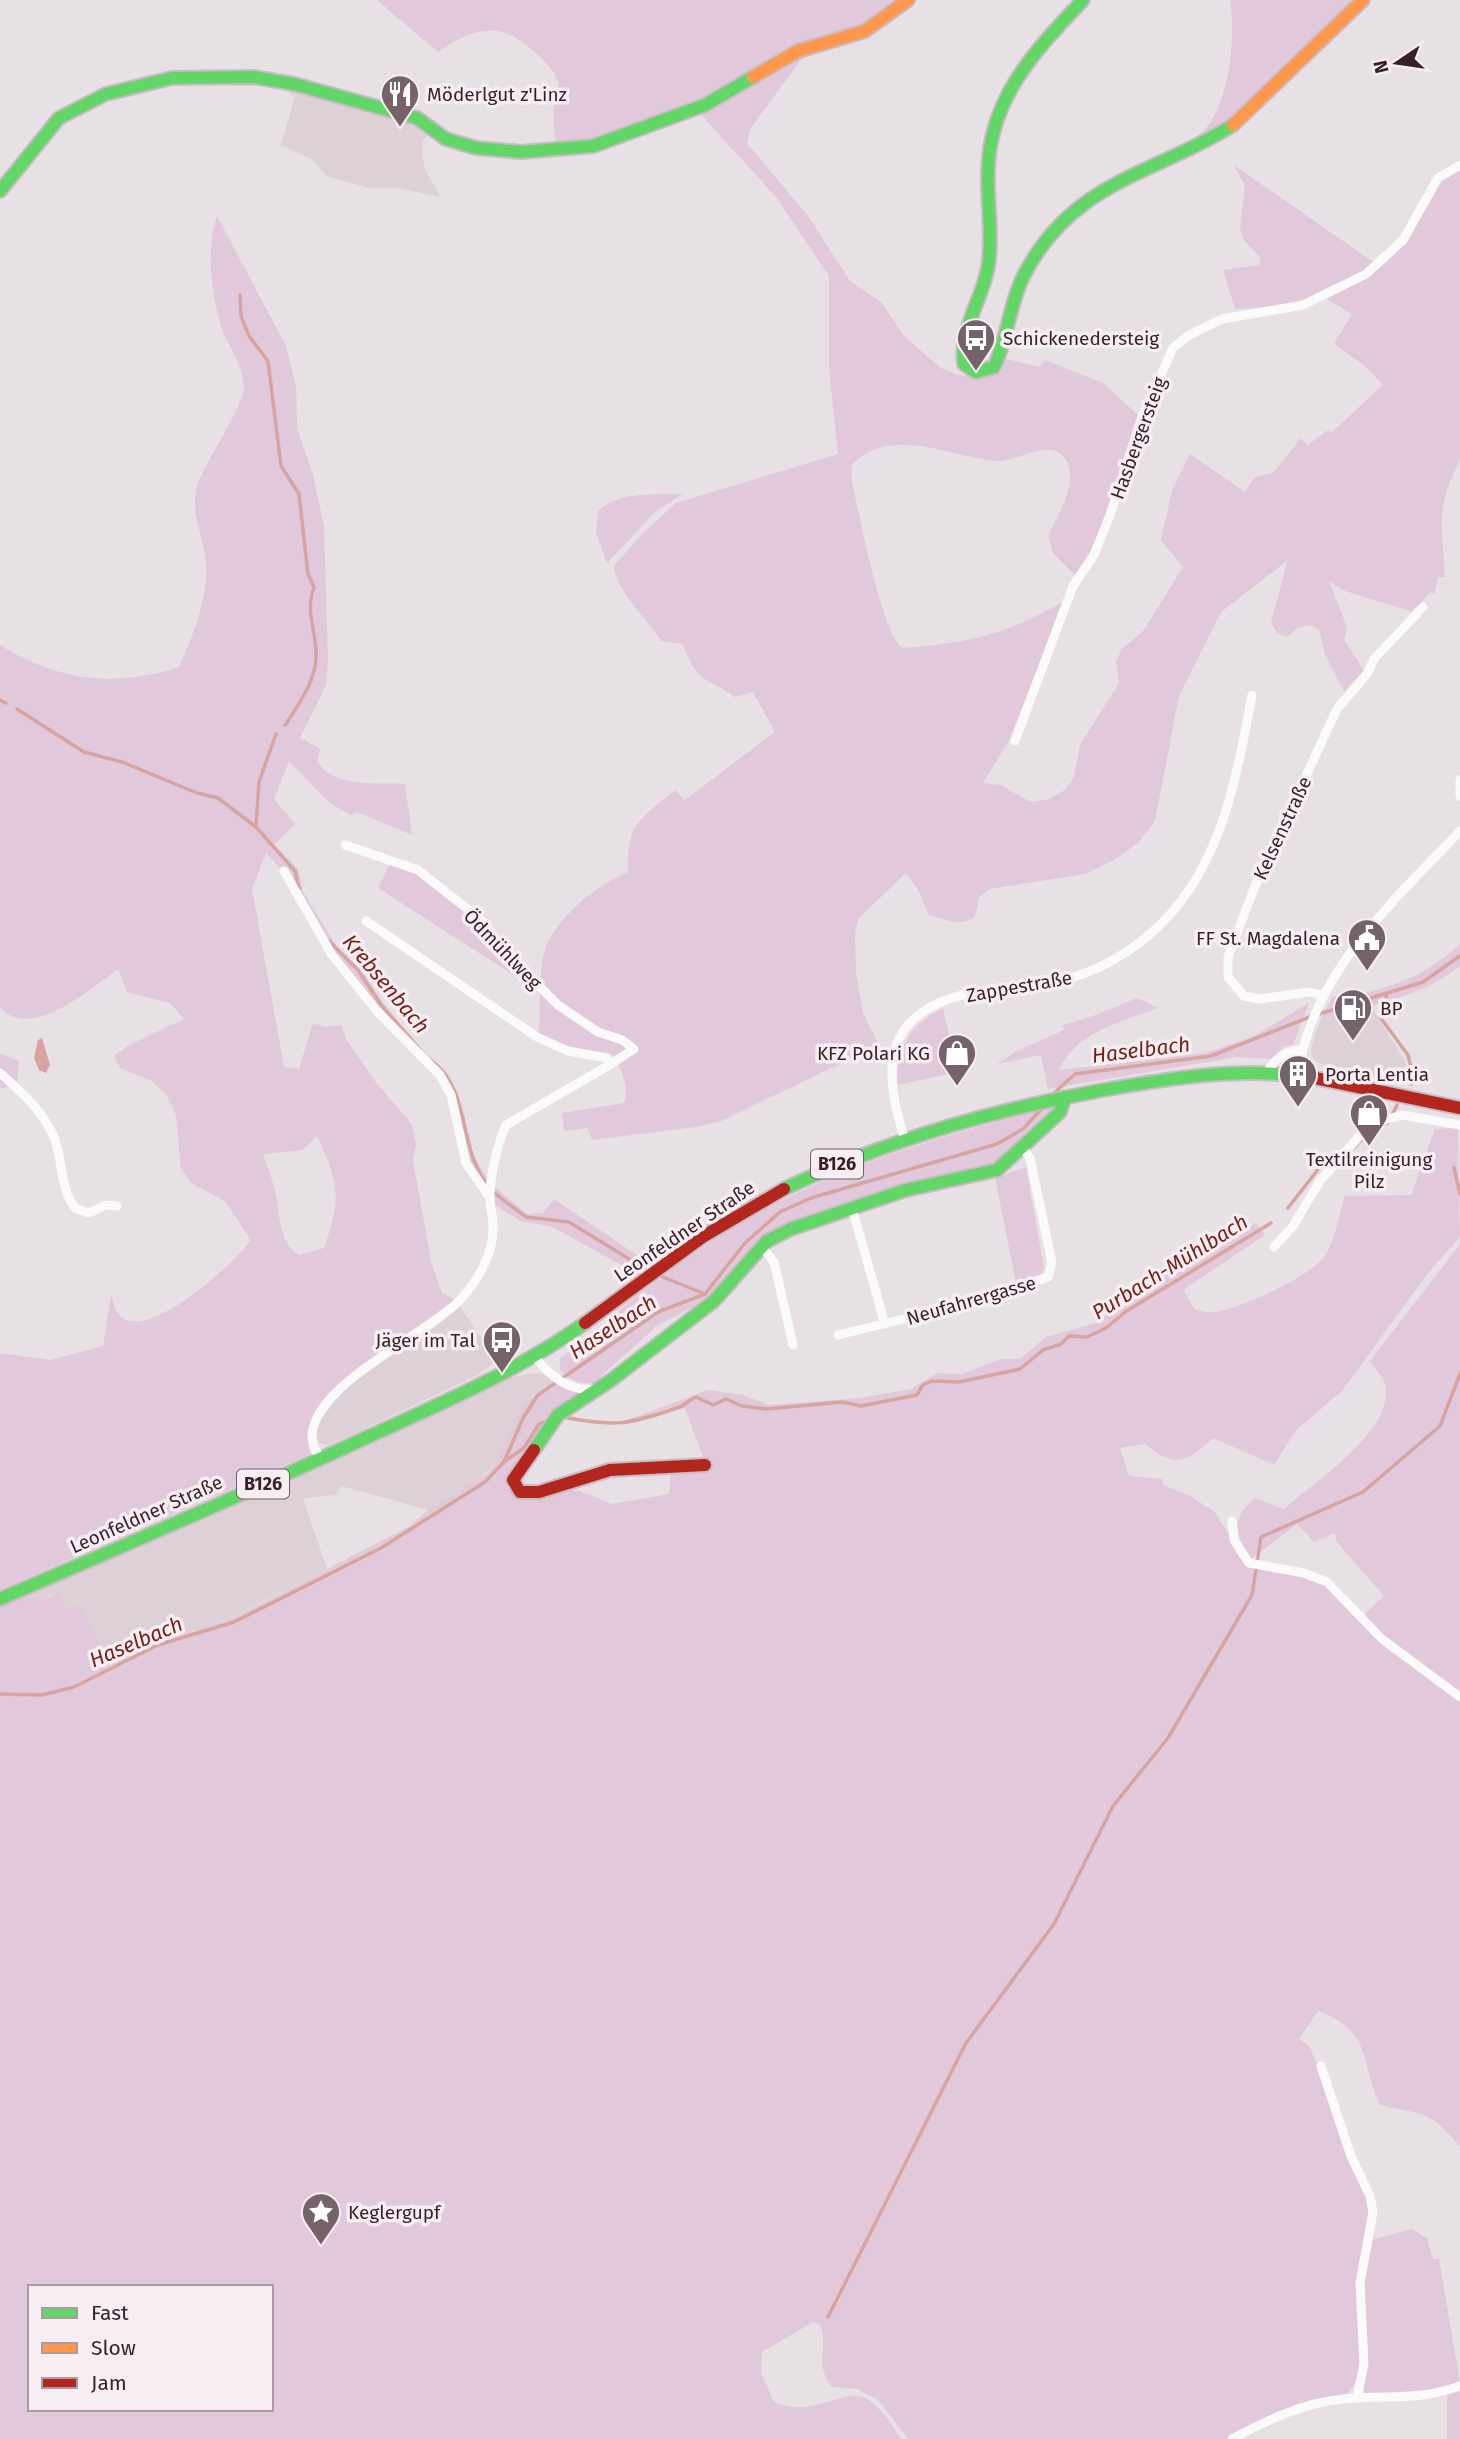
<svg xmlns="http://www.w3.org/2000/svg" width="1460" height="2439" font-family="'Fira Sans',sans-serif">
	<style>
		.built { fill: #ddd1d7 }
		.green { fill: #e1c8db; fill-rule: evenodd }
		.water { fill: #d8a49f }
		.lines { fill: none; stroke-linecap: round; stroke-linejoin: round }
		.stream { stroke: #d8a49f; stroke-width: 3.5 }
		.fast-casing { stroke: #c7bcc1; stroke-width: 16 }
		.slow-casing { stroke: #c7bcc1; stroke-width: 16 }
		.jam-casing { stroke: #c7bcc1; stroke-width: 16 }
		.street { stroke: #fbfafb; stroke-width: 9 }
		.fast { stroke: #63d668; stroke-width: 12 }
		.slow { stroke: #ff974d; stroke-width: 12 }
		.jam { stroke: #b3261e; stroke-width: 12 }
		.labels { text-anchor: middle; stroke-width: 7; stroke-linejoin: round; paint-order: stroke }
		.shield { fill: #f7eef3; stroke: #725d64; stroke-width: 2 }
		.shield-label { font-size: 18px; font-weight: bold; fill: #391f27 }
		.poi-label { font-size: 19px; fill: #391f27; stroke: #f7eef3; text-anchor: start }
		.street-label { font-size: 19px; fill: #391f27; stroke: #f7eef3 }
		.water-label { font-size: 21px; font-style: italic; fill: #762218; stroke: #f7eef3 }
	</style>
	<rect width="100%" height="100%" fill="#e7e0e4"/>
	<path class="built" d="M291,85l121,36 18,12 -7,7 -1,15 3,15 16,27 -44,-9h-28l-32,-9 -10,-3 -16,-17 -30,-14 14,-49 -6,-2z
		M1371,1006l33,54 6,15 -3,8 -86,-19 -9,-7 -1,-9 10,-29z
		M459,1306l38,54 -19,15 -108,51 -41,19 -10,-2 -4,-10 3,-10 25,-32 33,-27 47,-27z
		M538,1373l16,7 -23,17 -34,65 -23,22 -45,26 -88,-24 -5,9 -33,3 24,71 -107,54 -58,18 -52,24 -29,-60 -14,6 -16,-16 -12,5 -17,-4 487,-219z"/>
	<path class="green" d="M377,0h525l-31,23 -72,26 4,8 -53,72 -3,14 61,73 42,65 31,21 23,34 37,32 16,7 30,2 12,-8 4,-11 36,9 6,-7 58,23 36,33c-18,54 -31,113 -64,159l-22,-22 -5,-17c10,-22 34,-57 15,-80 -15,-17 -47,6 -66,5 -48,-4 -104,-36 -145,3l-1,14c7,30 31,159 52,170 65,-5 106,-14 161,-47l-55,139 -26,43 17,2 31,17 18,-3 16,-9 9,-13 6,-32 39,-62 -3,-22 6,-12 22,-19 39,-63 -22,-27 11,-49 18,-37 55,38 10,-15 18,-4 28,-35 7,7 18,-14 6,1 51,-47 -18,-19 -31,-22 18,-30 -25,-15 47,-27 13,-10 20,-24 30,-55 23,-15v291c-25,51 -18,65 -15,118h-7l-4,17 -4,-2 -17,20 -71,-22 -13,-9 18,46 -3,12 20,32 -20,20 -18,-34 -7,-28 -9,-4 -13,3 -10,9 -10,-4 -6,-11 17,-62 -67,52 -42,84 -24,125 -17,22 -24,17 -29,14 -96,15 -10,8 -4,20c-18,11 -29,2 -46,-2l-11,-25 -12,-17 -48,46 -3,13 1,43 7,38 16,32 -158,76 -25,6 -104,13 -5,-12 -23,3 -2,-18 62,-10c6,-16 -3,-35 -12,-49l-47,-8 -26,-12 1,-42 -162,-104 12,-25 26,11 53,38 71,79c1,-12 1,-26 4,-38 10,-34 52,-68 84,-81 0,-50 10,-51 47,-82l10,10 90,-68 -22,-40 -19,5c-11,-11 -29,-14 -38,-26 -6,-8 -9,-18 -14,-27l-21,-3c-14,-23 -44,-48 -47,-75l27,-31 35,-32 162,-49 -9,-85v-93l-53,-79 -82,-90 -70,27 -67,14c-3,-16 -4,-28 -3,-44 1,-6 5,-15 4,-22 -2,-10 -15,-23 -23,-30 -36,-32 -59,-25 -97,0z
		M1230,0h127l-112,112 -59,32c7,-5 16,-10 21,-17 23,-30 29,-90 23,-127z
		M1234,165l142,99 -63,34 -31,8 -47,3 -12,-39 36,-5 2,-7 -17,-18 -4,-11 5,-43z
		M217,216l69,130 10,40 1,43 16,45 11,53 4,134 -2,24 -26,53 21,11 -4,11c14,29 61,22 88,24l7,51 -55,-23 -6,3 -21,-12 -41,-42 -15,38 21,25 -21,21 24,24 5,23 34,55 29,29 17,27 41,48 23,21 12,24 14,59 17,27 -1,8 -19,-28 -17,-70 -75,-83 -44,-56 -53,-84 -15,-16 -14,36 32,178 15,2 14,-46 12,4 16,-2 5,14 31,45 35,40 4,20 -3,16 18,102 11,31 14,7c-11,9 -22,19 -34,28 -40,29 -127,63 -112,126l-310,136v-237l50,7 53,-14 8,-51c2,6 4,15 8,20 28,30 116,-53 132,-75l-26,-39 -34,-18 -10,-15 -5,-53 -10,-21 -14,-13 -32,-13 -6,-12 15,-11 55,-26 -14,-16 -43,-11 -9,-23c-24,17 -71,59 -104,48 -5,-1 -10,-7 -14,-9v-363c57,36 115,43 179,22 15,-33 32,-76 26,-113 -4,-22 -13,-40 -9,-63 5,-24 50,-86 48,-106 -2,-22 -16,-39 -23,-59 -10,-33 -15,-79 -4,-110zM317,1136c22,47 25,61 7,112l-25,7c-23,-14 -18,-44 -25,-68 -3,-11 -7,-22 -11,-33l39,-4z
		M683,494l-27,17 -49,52 -11,-30 2,-23c26,-19 54,-15 85,-16z
		M1460,944v22c-41,32 -90,40 -139,53l12,-23c45,0 95,-21 127,-52z
		M1137,998l21,10c-36,14 -81,23 -99,62l147,-17 48,-17 55,-33 -16,42 -9,1 -13,13 -34,-2 -189,32 -7,-34 -44,9 20,-13 47,-21 -1,-5 30,-9z
		M943,1008l14,64 -59,13c-4,-36 13,-61 45,-77z
		M0,1053l19,8 -2,23 -17,5z
		M1053,1107l-34,38 -29,21 -109,27 -109,37 -13,9 -51,60 -51,27 -56,50 3,4c-18,6 -31,4 -44,-10v-12l41,-27 11,-15c45,-35 90,-71 140,-99 93,-54 197,-83 301,-110z
		M1458,1128l2,109 -32,36 -86,118 -46,39 -22,35 -61,-27c-26,24 -38,31 -68,6l-25,4 9,28 33,3 1,6 27,11 25,16 32,53 74,16 68,69 71,51v445c-34,-38 -33,-30 -80,-41 -21,-45 -7,-74 -62,-94l-19,28 10,7 14,32 46,127 -8,156 -4,20 -11,14 -118,44h-320l-30,-39 -21,-11 -25,-2c-20,-28 -2,-36 -12,-62l-7,-3 -51,30 -1,21 13,29c40,18 73,-18 95,-2 14,10 23,26 32,39h-901v-834l22,-9 17,4 20,-6 8,16 14,-6 29,61 52,-24 58,-18 28,-13 162,-84 15,-14 62,-38 10,-12 25,-57 32,-25 25,13c-17,27 -71,59 -69,92l70,6 32,13 57,-10 2,-22 36,-4 -22,-60 -65,18 4,-5 84,-31 35,5 26,10 91,-7 51,-9 26,-16 25,1 39,-15h19l26,-22 50,-14 50,-39 67,-32 43,-29 9,12 -82,55 11,19c7,2 14,4 22,3 25,-4 97,-36 110,-58 10,-16 13,-41 19,-58l66,-1 24,-66zM30,2287h241v122h-241z
		M1026,1167l18,101 -3,6 -25,9 -21,-105z
		M495,1187l32,27 16,-1 11,-14 96,65 -13,10 -84,-47 -32,-6 -26,-16z
		M1460,1244v450l-64,-45 -32,-34 20,-19 -48,-55 -1,-8 -21,9 -17,-18 -47,36c-14,-25 -20,-42 5,-62l29,11c30,-27 112,-79 101,-125 -2,-8 -11,-16 -15,-23z
		M1411,2229l16,9 6,21h6l21,124 -29,10 -65,1 -3,-4 -1,-103 10,-47z
		M1460,2389v50h-13v-46z"/>
	<path class="water" d="M42,1038l8,27 -4,8 -7,-3 -5,-12 4,-18z"/>
	<g class="lines">
		<path class="stream" d="M240,295l1,21 8,20 19,25 13,105 18,28 9,80 6,13c-9,24 1,40 2,64 2,27 -16,52 -31,74
			M0,700l6,3
			M17,709l67,43 38,10 75,31 21,5 38,29 39,44 4,18
			M256,827l3,-45 17,-48
			M329,941l29,29 23,35 39,45
			M1387,994l-7,23 28,38 6,24 -3,5
			M1319,1014l104,-32 37,-26
			M430,1060c42,29 27,87 58,126
			M1053,1094l22,-20 136,-18 101,-40
			M1392,1115l5,-10
			M1368,1132l21,-10
			M1350,1152l11,-12
			M1454,1168l6,26
			M493,1192l33,25 43,5 78,48
			M1288,1208l35,-45 13,-5
			M658,1275l47,19
			M563,1417c51,10 65,8 114,-9 7,-2 12,-8 19,-11l17,8 13,-6 16,7 25,3 75,-7 19,4 56,-11 6,-10 9,-4 27,1 61,-13 23,-19 18,-6 8,-8 18,1 19,-9 19,-16 146,-89
			M505,1461l19,-13 15,-24 10,-4
			M0,1694l42,1 32,-8 84,-42 76,-23 147,-74 104,-66 19,-20 19,-44 15,-23 120,-83 47,-18 40,-51 35,-31 31,-14 186,-54 26,-15 19,-21
			M828,2317l138,-274 88,-119 59,-118 55,-68 84,-143 9,-58 102,-45 77,-66 20,-52"/>
		<g class="fast-casing">
			<path id="fast" d="M1083,0c-48,51 -94,98 -95,172 -1,32 5,63 0,95 -6,34 -29,62 -24,97l12,8 18,-5c14,-29 15,-63 30,-92 49,-95 130,-100 209,-150
				M0,191l59,-73 47,-24 66,-16 81,-1 41,7 123,34 29,21 30,9 45,4 72,-6 112,-41 48,-28
				M784,1189c100,-48 205,-78 314,-98 72,-13 143,-25 217,-13
				M534,1450l24,-35 52,-34 104,-80 53,-60 24,-12 115,-39 91,-20 63,-58 5,-15
				M0,1599c125,-54 250,-107 374,-165 73,-33 145,-64 211,-111"/>
		</g>
		<g class="slow-casing">
			<path id="slow" d="M753,77l45,-26 67,-20 43,-31
				M1233,125l130,-125"/>
		</g>
		<g class="jam-casing">
			<path id="jam" d="M1315,1078l145,30
				M585,1323l119,-87 80,-47
				M534,1450l-21,30 7,12h19l71,-22 95,-5"/>
		</g>
		<path class="street" d="M1015,741l58,-155 21,-31 16,-40 32,-98 31,-69 16,-13 33,-16 81,-14 63,-31 37,-34 35,-62 22,-13
			M1460,780v16
			M345,845l73,25 62,49 31,39 47,47 40,27 24,8 12,9 -23,15
			M284,871l48,84 45,56 63,64 11,20 15,68 24,35
			M1321,995l-11,-3 -50,7 -16,-3 -16,-19v-20l27,-71 82,-177 30,-35 7,-15 49,-52
			M0,1073c22,20 44,38 55,67 8,23 5,48 20,68l14,5 17,-8 11,1
			M1266,1073c10,-14 18,-22 35,-23
			M1298,1075c13,-101 95,-173 162,-244
			M905,1139c-26,-76 -19,-130 71,-147 27,-6 56,-4 84,-11 33,-8 64,-25 89,-46 71,-60 87,-154 103,-240
			M852,1208l33,116
			M761,1246l13,16 19,83
			M1274,1247l19,-21 27,-45 50,-57 32,-9 58,10
			M838,1335l144,-35 66,-23 4,-14 -22,-105 -7,-10
			M535,1356c13,19 34,36 59,33
			M320,1459c-3,-7 -9,-15 -8,-24 3,-51 112,-99 147,-134 17,-18 34,-45 34,-71 1,-11 -3,-21 -3,-32 0,-22 7,-53 16,-73l105,-61 -5,-6 -38,-7 -31,-14 -171,-116
			M1232,1521l2,19 15,23 55,10 23,9 55,57 78,58
			M1321,2066l30,90 19,40 3,16 -13,71 4,81 -7,34
			M1232,2439c36,-19 70,-36 111,-40 45,-5 71,3 117,-13"/>
		<use href="#fast" class="fast"/>
		<use href="#slow" class="slow"/>
		<use href="#jam" class="jam"/>
	</g>
	<defs>
		<g id="restaurant-pin" transform="scale(2.0125)"><path d="M0 17L-7.5 6A9.5 9.5 0 1 1 7.5 6Z" fill="#766369" stroke="#f7eef3"/><path d="M-5-6h1v4h1v-4h1v4h1v-4h1v5L-1.5 .5V6h-2V.5L-5-1ZM5-6V6H3V1.5H1.5Q1.5-4 5-6Z" fill="#fff"/></g>
		<g id="bus-pin" transform="scale(2.0125)"><path d="M0 17L-7.5 6A9.5 9.5 0 1 1 7.5 6Z" fill="#766369" stroke="#f7eef3"/><path d="M-5-6H5V4H4V6H2V4H-2V6H-4V4H-5ZM-3.5-4V0h7V-4ZM-3.5 1.2v1.5H-2V1.2ZM2 1.2v1.5H3.5V1.2Z" fill="#fff"/></g>
		<g id="civic-pin" transform="scale(2.0125)"><path d="M0 17L-7.5 6A9.5 9.5 0 1 1 7.5 6Z" fill="#766369" stroke="#f7eef3"/><path d="M-.6-6.5H3V-4.5H.6V-3L4-1V1h2V6H-6V1h2V-1L-.6-3ZM-1.2 2.5V6h2.4V2.5Z" fill="#fff"/></g>
		<g id="fuel-pin" transform="scale(2.0125)"><path d="M0 17L-7.5 6A9.5 9.5 0 1 1 7.5 6Z" fill="#766369" stroke="#f7eef3"/><path d="M-5.5-6h7V0h2V4h1.3V-2.5L3-4.5l.8-.8L6-3V5H2.5V1h-1V6h-7ZM-4.2-4.7v3.2H.2V-4.7Z" fill="#fff"/></g>
		<g id="shop-pin" transform="scale(2.0125)"><path d="M0 17L-7.5 6A9.5 9.5 0 1 1 7.5 6Z" fill="#766369" stroke="#f7eef3"/><path d="M-5-2.5h2.3a2.7 3.5 0 0 1 5.4 0H5L5.5 6h-11ZM-1.5-2.5h3a1.5 2.3 0 0 0-3 0Z" fill="#fff"/></g>
		<g id="building-pin" transform="scale(2.0125)"><path d="M0 17L-7.5 6A9.5 9.5 0 1 1 7.5 6Z" fill="#766369" stroke="#f7eef3"/><path d="M-4-6H4V6H1V3H-1V6H-4ZM-2.5-4.3h1.7v1.8h-1.7ZM.8-4.3h1.7v1.8H.8ZM-2.5-1h1.7V.8h-1.7ZM.8-1h1.7V.8H.8Z" fill="#fff"/></g>
		<g id="sight-pin" transform="scale(2.0125)"><path d="M0 17L-7.5 6A9.5 9.5 0 1 1 7.5 6Z" fill="#766369" stroke="#f7eef3"/><path d="M0-6L1.8-2.2L6-1.7L2.9 1.2L3.7 5.4L0 3.3L-3.7 5.4L-2.9 1.2L-6-1.7L-1.8-2.2Z" fill="#fff"/></g>
	</defs>
	<g fill-rule="evenodd">
		<use href="#restaurant-pin" x="400" y="94"/>
		<use href="#bus-pin" x="976" y="338"/>
		<use href="#civic-pin" x="1367" y="938"/>
		<use href="#fuel-pin" x="1353" y="1008"/>
		<use href="#shop-pin" x="957" y="1053"/>
		<use href="#building-pin" x="1298" y="1074"/>
		<use href="#shop-pin" x="1369" y="1113"/>
		<use href="#bus-pin" x="502" y="1340"/>
		<use href="#sight-pin" x="321" y="2212"/>
	</g>
	<g class="labels">
		<g class="shield">
			<rect x="811" y="1149.5" width="52" height="29" rx="5"/>
			<rect x="237" y="1469.5" width="52" height="29" rx="5"/>
		</g>
		<g class="shield-label">
			<text x="837" y="1170">B126</text>
			<text x="263" y="1490">B126</text>
		</g>
		<g class="poi-label">
			<text x="427" y="101">Möderlgut z'Linz</text>
			<text x="1003" y="345">Schickenedersteig</text>
			<text x="1340" y="945" text-anchor="end">FF St. Magdalena</text>
			<text x="1380" y="1015">BP</text>
			<text x="930" y="1060" text-anchor="end">KFZ Polari KG</text>
			<text x="1325" y="1081">Porta Lentia</text>
			<text x="1369" y="1166" text-anchor="middle">Textilreinigung<tspan x="1369" dy="22">Pilz</tspan></text>
			<text x="475" y="1347" text-anchor="end">Jäger im Tal</text>
			<text x="348" y="2219">Keglergupf</text>
		</g>
		<g class="street-label">
			<text transform="translate(1138 438) rotate(-70)" y="7">Hasbergersteig</text>
			<text transform="translate(1282 828) rotate(-65)" y="7">Kelsenstraße</text>
			<text transform="translate(503 949) rotate(46)" y="7">Ödmühlweg</text>
			<text transform="translate(1019 986) rotate(-10)" y="7">Zappestraße</text>
			<text transform="translate(684 1231) rotate(-34)" y="7">Leonfeldner Straße</text>
			<text transform="translate(971 1300) rotate(-16)" y="7">Neufahrergasse</text>
			<text transform="translate(146 1514) rotate(-24)" y="7">Leonfeldner Straße</text>
		</g>
		<g class="water-label">
			<text transform="translate(386 984) rotate(50)" y="7">Krebsenbach</text>
			<text transform="translate(1141 1050) rotate(-7)" y="7">Haselbach</text>
			<text transform="translate(1170 1267) rotate(-32)" y="7">Purbach-Mühlbach</text>
			<text transform="translate(613 1327) rotate(-33)" y="7">Haselbach</text>
			<text transform="translate(136 1642) rotate(-23)" y="7">Haselbach</text>
		</g>
	</g>
	<rect x="28" y="2285" width="245" height="126" fill="#f7eef3" stroke="#ab9ba1" stroke-width="2"/>
	<rect x="42" y="2308" width="35" height="10" fill="#63d668" stroke="#ab9ba1" stroke-width="2"/>
	<text x="91" y="2320" font-size="21" fill="#391f27">Fast</text>
	<rect x="42" y="2343" width="35" height="10" fill="#ff974d" stroke="#ab9ba1" stroke-width="2"/>
	<text x="91" y="2355" font-size="21" fill="#391f27">Slow</text>
	<rect x="42" y="2378" width="35" height="10" fill="#b3261e" stroke="#ab9ba1" stroke-width="2"/>
	<text x="91" y="2390" font-size="21" fill="#391f27">Jam</text>
	<g transform="translate(1397 63) rotate(257)" stroke="#f7eef3" stroke-width="5" paint-order="stroke">
	<path d="M0-5L12 26L0 18L-12 26Z" fill="#391f27"/>
	<text y="-10" font-size="19" font-weight="bold" text-anchor="middle" fill="#391f27">N</text>
	</g>
</svg>
